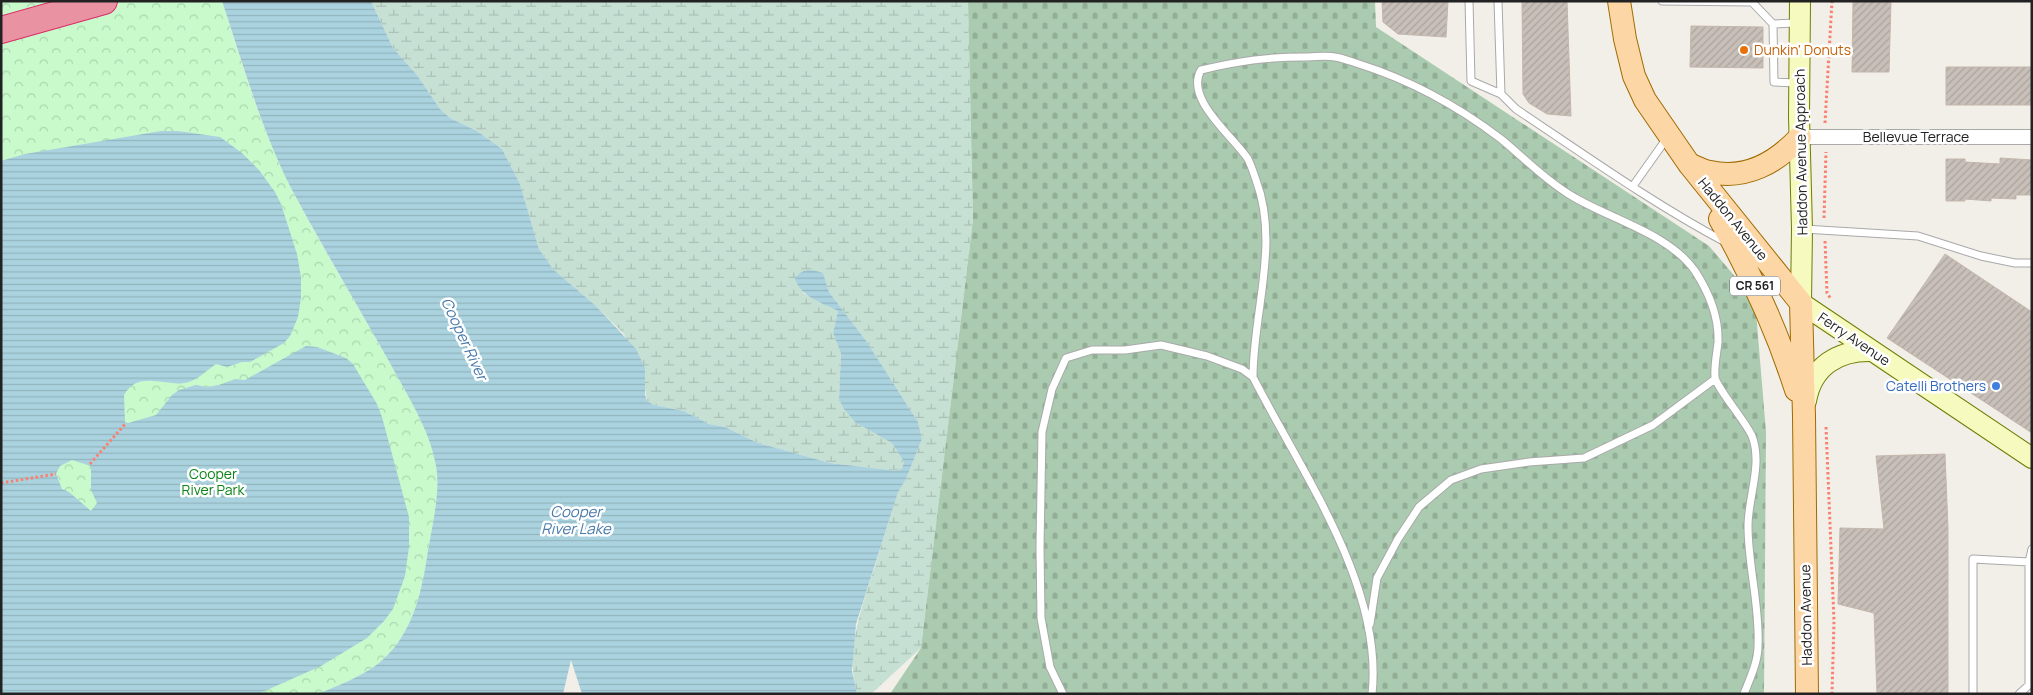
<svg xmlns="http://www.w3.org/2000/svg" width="2033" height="695" font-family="Manrope,sans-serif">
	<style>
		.wetland { fill: url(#wetland-marsh) }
		.cemetery { fill: url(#cemetery-stones) }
		.park { fill: url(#park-crowns) }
		.water { fill: url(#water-rules); fill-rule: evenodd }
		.building { fill: url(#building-hatch); stroke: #c4b6ab }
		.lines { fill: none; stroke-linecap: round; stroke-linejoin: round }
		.lane-casing { stroke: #a9a9a9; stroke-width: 9 }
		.street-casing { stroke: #a9a9a9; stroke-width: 16 }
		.secondary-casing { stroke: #707d05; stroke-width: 22 }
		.primary-casing { stroke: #a06b00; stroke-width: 24 }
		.highway-casing { stroke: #dc2a67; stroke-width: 28 }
		.path { stroke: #fa8072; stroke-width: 3; stroke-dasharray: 2.5 2.5; stroke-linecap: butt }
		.lane { stroke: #fff; stroke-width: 7 }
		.street { stroke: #fff; stroke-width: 14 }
		.secondary { stroke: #f7fabf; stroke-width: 20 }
		.primary { stroke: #fcd6a4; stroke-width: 22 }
		.highway { stroke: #e892a2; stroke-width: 26 }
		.food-dot { fill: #e8710a; stroke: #fff; stroke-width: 2 }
		.shop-dot { fill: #3f7fe0; stroke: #fff; stroke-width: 2 }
		.labels { text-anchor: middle; stroke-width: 5; stroke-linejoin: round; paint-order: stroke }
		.shield { fill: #fff; stroke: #646464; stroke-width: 1 }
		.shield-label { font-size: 12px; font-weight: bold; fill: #222 }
		.food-label { font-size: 14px; fill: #c56008; stroke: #fff; text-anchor: start }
		.street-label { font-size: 14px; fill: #222; stroke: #fff }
		.shop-label { font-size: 14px; fill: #366cbe; stroke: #fff; text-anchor: end }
		.park-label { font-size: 14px; fill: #0c8416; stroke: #fff }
		.water-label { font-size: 15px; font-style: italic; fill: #4a7aab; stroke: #fff }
	</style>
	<defs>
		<pattern id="wetland-marsh" width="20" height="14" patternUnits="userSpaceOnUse" patternTransform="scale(1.25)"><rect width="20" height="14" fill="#c6e0d4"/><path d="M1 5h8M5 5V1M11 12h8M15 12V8" fill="none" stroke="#aac0b6"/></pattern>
		<pattern id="cemetery-stones" width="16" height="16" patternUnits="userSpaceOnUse" patternTransform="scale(1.25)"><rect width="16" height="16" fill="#aacbaf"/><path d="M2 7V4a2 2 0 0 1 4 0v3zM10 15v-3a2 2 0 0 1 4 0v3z" fill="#92ae96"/></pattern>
		<pattern id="park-crowns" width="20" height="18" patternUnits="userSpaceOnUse" patternTransform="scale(1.25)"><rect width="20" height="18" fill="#c8facc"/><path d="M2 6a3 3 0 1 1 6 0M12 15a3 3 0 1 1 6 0" fill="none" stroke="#acd6af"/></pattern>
		<pattern id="water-rules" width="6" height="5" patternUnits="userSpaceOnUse" patternTransform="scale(1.25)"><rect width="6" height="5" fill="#aad3df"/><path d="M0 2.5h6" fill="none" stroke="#92b5bf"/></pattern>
		<pattern id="building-hatch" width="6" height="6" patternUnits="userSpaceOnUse" patternTransform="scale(1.25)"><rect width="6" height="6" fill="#c7bfb8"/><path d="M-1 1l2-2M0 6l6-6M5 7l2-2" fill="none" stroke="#aba49e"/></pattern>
	</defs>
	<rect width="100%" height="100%" fill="#f2efe9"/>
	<path class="wetland" d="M371,1h597l5,219 -52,428 -50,46h-14c-12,-42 4,-85 17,-125 8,-26 16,-52 24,-78l8,-12 16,-40 -4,-17 -51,-80 -38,-50 -6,-18 -20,19 35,18 -5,22 8,19 -2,47 39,35 14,9 12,19 -2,6 -4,3 -68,-8 -72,-20 -33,-16 -16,-3 -25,-13 -30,-6 -7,-4 -2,-13 -21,-54 -28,-28 -43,-37 -14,-20 -19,-65 -18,-35 -25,-18 -27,-13 -10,-9 -23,-34 -24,-27z"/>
	<path class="cemetery" d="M968,1h407l1,26 333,219 46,54 11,132 -2,262h-874l31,-46 52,-428z"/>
	<path class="park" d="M1,1h221c20,63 39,128 69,187 31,60 67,118 100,177 17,32 39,65 45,101 5,27 -5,64 -9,91 -6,39 -16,80 -48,106 -18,14 -40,22 -61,31h-317z"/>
	<path class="water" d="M222,1h149l22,47 24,27 23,34 10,9 27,13 25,18 18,35 19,65 14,20 43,37 40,43 9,19v27l2,6 7,4 30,6 25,13 16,3 33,16 72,20 68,8 4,-3 2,-6 -12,-19 -37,-21 -11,-13 -5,-10 2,-46 -8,-20 5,-22c-15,-8 -37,-14 -43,-32 6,-11 17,-10 28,-6l6,19 38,50 51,80 4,17 -16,40 -8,13 -42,132 -4,47 5,23h-275l-11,-34 -8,34h-245c21,-9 43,-17 61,-31 32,-26 42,-67 48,-106 4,-27 14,-64 9,-91 -6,-36 -28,-69 -45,-101 -33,-59 -68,-117 -100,-177 -30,-59 -48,-124 -69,-187z
		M161,131h17l42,6 22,16 17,17 16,22 6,12 16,50 4,23v21l-3,19 -8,19 -6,7 -34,19h-8l-15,5 -11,-3c-9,6 -19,17 -31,19 -20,3 -48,-13 -61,12l1,27 3,1 28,-8 16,-20 7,-5 17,-5 11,2 12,-2 16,-6 10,1 61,-34 11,1 29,11 7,6 24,40 5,13 27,100v30l-4,29 -12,33 -9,12 -17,17 -46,28 -63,28h-257v-533l24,-7zM72,460l19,6v24l6,13 -6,8 -22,-19 -7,-3 -6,-15 4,-8z"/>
	<path class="building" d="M1382,1h66l-2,36 -48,-3 -15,-12z
		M1522,1h45l4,115 -24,-2 -18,-11 -6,-9z
		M1853,1h38l-2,71h-37z
		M1691,26l72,1v41l-73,-1z
		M1946,67h86v38h-86z
		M2000,158l32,2v35h-16v4l-25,-1v3l-26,-2v2h-19v-42h19v3l35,2z
		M1945,254l87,58v121l-145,-95z
		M1945,454l3,74v166h-71l-3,-81 -36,-9 2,-76 44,1 -8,-73z"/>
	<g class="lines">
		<g class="lane-casing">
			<path id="lane" d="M1469,1l2,80 30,13 -3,-93
				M1662,1l90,1 21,22
				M1797,23l-24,1 1,58 24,1
				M1501,94l15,15c69,46 136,94 209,133
				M1633,186l34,-48
				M1804,229l114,7 63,20 34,7h17
				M1253,377c0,-65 27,-133 3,-197 -2,-6 -5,-15 -8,-21 -14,-22 -64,-60 -47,-89 38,-9 65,-13 104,-13 10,0 21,-2 30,0 8,1 17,5 24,7 51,16 100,43 142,75 22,18 42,39 66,54 38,25 101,39 128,78 13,20 24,46 23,71 -1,11 -4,23 -3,35 1,10 31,45 37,59 11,28 -4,61 -4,90 0,40 12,80 10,120 0,16 -8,32 -14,48
				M1370,624l7,-46 21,-39 21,-32 32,-27 30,-11 48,-7 55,-4 69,-33 62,-46
				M1063,694l-13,-27 -9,-49 -1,-71 2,-115 10,-43 14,-31 26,-8h33l36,-5 46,11 35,13 11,8c47,93 131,209 119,317
				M1973,694v-135l56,3 3,-13
				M2019,694l10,-9v-123"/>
		</g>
		<g class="street-casing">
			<path id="street" d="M1800,137h232"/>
		</g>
		<g class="secondary-casing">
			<path id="secondary" d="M1800,1l-1,115 3,113 -1,74 231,155
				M1806,401c6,-35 32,-51 66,-50"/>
		</g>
		<g class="primary-casing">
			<path id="primary" d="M1619,1l6,38 9,37 11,24 44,64 112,139 3,113 3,278
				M1689,164c7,3 14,7 21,8 36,8 67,-10 90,-35
				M1720,219c31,55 57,111 76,171"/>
		</g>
		<g class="highway-casing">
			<path id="highway" d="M1,30l103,-29"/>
		</g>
		<path class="path" d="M1825,123l7,-122
			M1824,218l2,-66
			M1825,241l2,52 4,6
			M1826,427l8,194 -2,73
			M90,464l36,-41
			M1,483l55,-9"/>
		<use href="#lane" class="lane"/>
		<use href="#street" class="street"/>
		<use href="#secondary" class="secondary"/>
		<use href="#primary" class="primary"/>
		<use href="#highway" class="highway"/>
	</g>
	<circle class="food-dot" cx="1744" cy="50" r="5"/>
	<circle class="shop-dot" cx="1996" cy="386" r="5"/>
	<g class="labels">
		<rect class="shield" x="1730" y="276.5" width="50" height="19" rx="4"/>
		<g class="shield-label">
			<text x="1755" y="290">CR 561</text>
		</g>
		<g class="food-label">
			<text x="1754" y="55">Dunkin' Donuts</text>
		</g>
		<g class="street-label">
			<text x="1916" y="142">Bellevue Terrace</text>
			<text transform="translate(1801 152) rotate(-91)" y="5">Haddon Avenue Approach</text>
			<text transform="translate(1733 219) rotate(51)" y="5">Haddon Avenue</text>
			<text transform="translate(1854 339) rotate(34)" y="5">Ferry Avenue</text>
			<text transform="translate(1806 615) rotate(-91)" y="5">Haddon Avenue</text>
		</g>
		<g class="shop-label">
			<text x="1986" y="391">Catelli Brothers</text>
		</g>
		<g class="park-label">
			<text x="213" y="479">Cooper<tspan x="213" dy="16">River Park</tspan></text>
		</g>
		<g class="water-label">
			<text transform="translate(464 339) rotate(65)" y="5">Cooper River</text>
			<text x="576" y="517">Cooper<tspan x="576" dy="17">River Lake</tspan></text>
		</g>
	</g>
	<rect width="2033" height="695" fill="none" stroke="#222222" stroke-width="5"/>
</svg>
